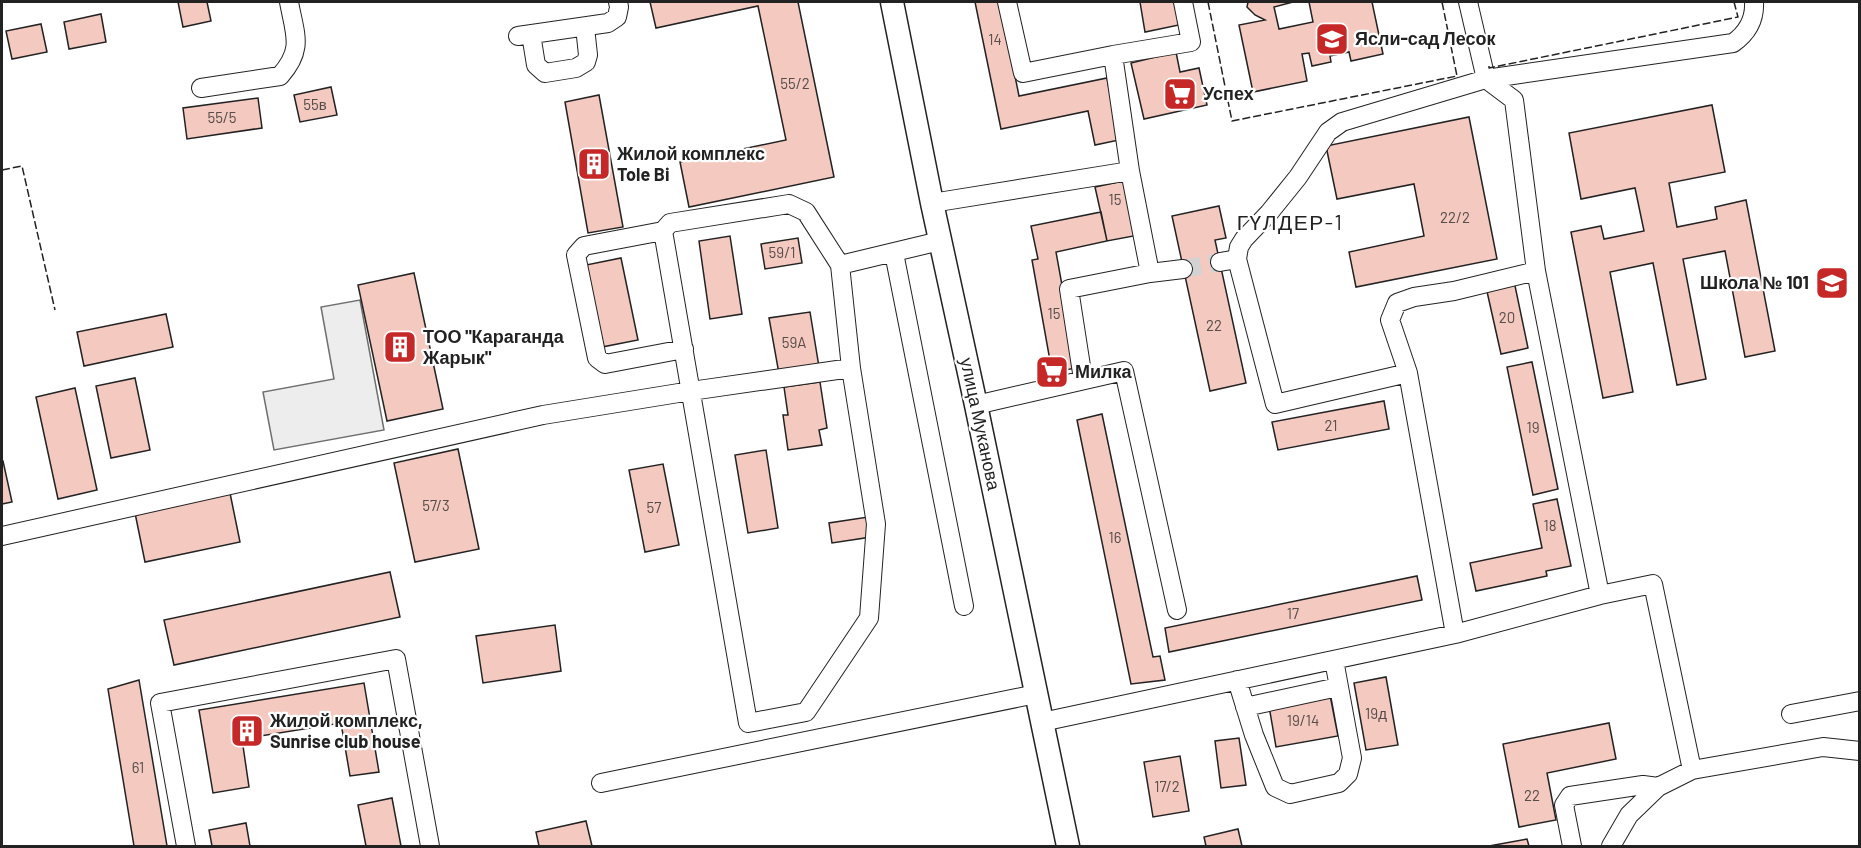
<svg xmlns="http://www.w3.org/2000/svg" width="1861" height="848" font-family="Barlow,sans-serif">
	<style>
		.parking { fill: #ededed; stroke: #6f6f6f; stroke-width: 1.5 }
		.building { fill: #f3c9c0; stroke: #222; stroke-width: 1.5 }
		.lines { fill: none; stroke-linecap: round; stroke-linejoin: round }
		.minor-tunnel { stroke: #d3d3d3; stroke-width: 18; stroke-dasharray: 18 9; stroke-linecap: butt }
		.minor-casing { stroke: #222; stroke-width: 20 }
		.major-casing { stroke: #222; stroke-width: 25 }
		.minor { stroke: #fff; stroke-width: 18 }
		.major { stroke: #fff; stroke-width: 22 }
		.fence { stroke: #222; stroke-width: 1.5; stroke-dasharray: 8 3; stroke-linecap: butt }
		.labels { text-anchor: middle; stroke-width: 4.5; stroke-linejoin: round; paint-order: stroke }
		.number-label { font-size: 15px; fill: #564c4a }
		.poi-label { font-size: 18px; font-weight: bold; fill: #222; stroke: #fff; text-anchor: start }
		.street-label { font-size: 18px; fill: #222; stroke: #fff }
		.quarter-label { font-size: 21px; letter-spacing: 1.5px; fill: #222; stroke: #fff }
	</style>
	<rect width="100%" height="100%" fill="#fff"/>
	<path class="parking" d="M360,300l24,130 -110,20 -11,-58 71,-13 -13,-72z"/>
	<path class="building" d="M178,2h29l4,19 -28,6z
		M650,2h148l36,175 -145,30 -9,-45 106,-22 -28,-134 -102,22z
		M975,2h25l19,94 88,-18 12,62 -24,5 -7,-34 -87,18z
		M1140,2h34l5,23 -34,7z
		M1248,2h45l-19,5 5,22 34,-7 -4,-20h63l11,52 -32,7 -2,-9 -19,4 1,6 -19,4 -3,-13 -7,1 5,27 -54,11 -14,-67 26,-5 -10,-5 -8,-8z
		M101,14l5,28 -37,7 -5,-27z
		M41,24l6,28 -35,7 -6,-28z
		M1176,52l4,20 19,-4 8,37 -63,14 -13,-56z
		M331,87l6,28 -37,7 -6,-27z
		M599,95l24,132 -35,6 -23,-131z
		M258,98l4,30 -75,11 -4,-31z
		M1712,105l13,67 -56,11 8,44 40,-8 -2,-12 31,-7 29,151 -30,6 -20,-106 -42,8 23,120 -29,6 -24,-122 -43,9 23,120 -30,6 -32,-166 30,-6 3,13 40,-8 -9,-43 -54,11 -12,-66z
		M1469,117l28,142 -141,28 -7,-35 75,-16 -10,-52 -77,15 -11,-53z
		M1128,180l11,55 -32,6 -12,-54z
		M1219,206l7,32 -11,2 31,143 -36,8 -38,-175z
		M1101,212l6,29 -51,11 21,116 -25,4 -20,-112 6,-1 -7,-33z
		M730,236l12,78 -32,5 -11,-78z
		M798,238l4,25 -37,6 -4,-25z
		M621,258l17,82 -36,7 -16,-82z
		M414,273l29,136 -56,12 -29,-136z
		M1514,281l14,67 -27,6 -15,-67z
		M810,312l9,55 -40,7 -10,-56z
		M166,314l7,33 -89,19 -7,-34z
		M1532,362l26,127 -25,6 -26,-128z
		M135,378l15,72 -39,8 -15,-72z
		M820,382l7,46 -8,2 3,15 -34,5 -5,-35h5l-4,-28z
		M75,388l22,102 -39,9 -22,-102z
		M1384,401l5,28 -111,21 -6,-28z
		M1102,414l51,243 7,-1 5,24 -34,4 -54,-264z
		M458,449l21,100 -64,13 -21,-99z
		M766,450l12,78 -30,5 -13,-78z
		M2,461h1l9,41 -10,2z
		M663,464l16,81 -34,7 -16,-82z
		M230,493l10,49 -95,20 -10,-49z
		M1557,499l14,67 -25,5 1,5 -71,15 -6,-28 72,-15 -9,-44z
		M868,517l3,20 -39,6 -3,-20z
		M390,572l10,45 -226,48 -10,-45z
		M1417,576l5,24 -253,52 -4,-24z
		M555,625l6,46 -78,12 -7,-47z
		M1386,677l12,68 -32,5 -12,-67z
		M139,680l28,166h-33l-26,-157z
		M364,683l15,89 -29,4 -9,-53 -99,16 7,48 -36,6 -14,-83z
		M1330,695l8,41 -62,11 -7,-41z
		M1609,723l7,36 -69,14 9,47 -37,7 -16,-83z
		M1239,738l7,47 -25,3 -6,-47z
		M1180,756l9,55 -36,6 -9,-55z
		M392,798l9,48h-35l-8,-41z
		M586,821l6,25h-53l-3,-14z
		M246,823l4,23h-38l-3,-16z
		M1238,829l4,17h-36l-2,-9z
		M1527,839l2,7h-40z"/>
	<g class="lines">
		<path class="minor-tunnel" d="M1183,269l37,-7"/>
		<g class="minor-casing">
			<path id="minor" d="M1007,2l16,71 90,-18 17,116
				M1468,2l18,77 28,21 22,171 64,324 53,-11 39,186 -34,17 -29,28 -18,31
				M531,34l5,31 9,8 31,-5 10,-6 2,-7 -3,-28
				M518,36l90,-13 9,-6 2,-10 -1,-5
				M1113,55l78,-13 -8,-40
				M201,88l79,-12c24,-27 15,-41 9,-74
				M932,203l198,-32 20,102 -81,16 14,90
				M789,204l17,8 34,53 11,103 25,156 -7,94 -63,94 -58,11 -85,-492 7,-8z
				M663,231l-79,15 -8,9 21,103 8,6 79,-15
				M894,253l70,353
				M1237,259l2,-12 5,-8 25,-26 29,-36 30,-45 14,-10 144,-43 247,-36c14,-10 22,-24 21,-41
				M1220,262l17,-3 38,145 133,-31 47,261
				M840,265l100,-24
				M1150,273l33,-4
				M1408,373l-18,-53 7,-17 17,-6 40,-6 82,-20
				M976,405l148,-34 53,239
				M2,536l541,-121 148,-24 160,-23
				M1237,680l17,55 21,52 15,7 49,-11 9,-9 4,-16 -18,-98
				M1245,707l93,-20
				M1791,714l69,-13
				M1042,722l413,-88 145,-39
				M1692,770l131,-23 37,4
				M601,783l435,-89
				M186,846l-26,-143 236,-44 34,187
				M1572,846l-8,-41 6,-9 73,-11 15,2"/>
		</g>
		<g class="major-casing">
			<path id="major" d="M892,2l40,201 44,202 92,441"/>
		</g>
		<use href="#minor" class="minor"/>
		<use href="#major" class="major"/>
		<path class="fence" d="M1208,2l24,119 225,-45 -15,-74
			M1489,66v2l249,-51 -4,-15
			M2,170l20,-4 33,144"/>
	</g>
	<defs>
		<g id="school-square" transform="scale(1.725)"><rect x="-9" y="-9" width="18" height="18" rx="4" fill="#c62828" stroke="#fff"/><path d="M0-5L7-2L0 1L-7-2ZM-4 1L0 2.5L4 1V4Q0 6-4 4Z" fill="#fff"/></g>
		<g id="supermarket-square" transform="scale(1.725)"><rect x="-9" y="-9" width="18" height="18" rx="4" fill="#c62828" stroke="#fff"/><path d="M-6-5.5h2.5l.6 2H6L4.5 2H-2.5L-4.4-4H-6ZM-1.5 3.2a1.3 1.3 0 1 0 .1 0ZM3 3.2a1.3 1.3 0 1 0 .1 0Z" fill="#fff"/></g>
		<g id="building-square" transform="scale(1.725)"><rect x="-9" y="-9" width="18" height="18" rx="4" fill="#c62828" stroke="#fff"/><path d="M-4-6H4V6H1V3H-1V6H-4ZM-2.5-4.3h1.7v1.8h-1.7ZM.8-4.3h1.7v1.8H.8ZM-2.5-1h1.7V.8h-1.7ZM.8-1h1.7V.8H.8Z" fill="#fff"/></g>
	</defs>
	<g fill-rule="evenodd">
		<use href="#school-square" x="1332" y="39"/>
		<use href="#supermarket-square" x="1180" y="94"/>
		<use href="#building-square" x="594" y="164"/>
		<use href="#school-square" x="1832" y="283"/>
		<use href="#building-square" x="400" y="347"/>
		<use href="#supermarket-square" x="1052" y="372"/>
		<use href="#building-square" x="247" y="731"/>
	</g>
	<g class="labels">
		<g class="number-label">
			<text x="995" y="45">14</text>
			<text x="795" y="89">55/2</text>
			<text x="315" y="110">55в</text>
			<text x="222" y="123">55/5</text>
			<text x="1115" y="205">15</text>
			<text x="1455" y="223">22/2</text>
			<text x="782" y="258">59/1</text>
			<text x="1054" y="319">15</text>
			<text x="1507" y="323">20</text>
			<text x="1214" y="331">22</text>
			<text x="794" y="348">59A</text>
			<text x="1331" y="431">21</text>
			<text x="1533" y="433">19</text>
			<text x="436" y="511">57/3</text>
			<text x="654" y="513">57</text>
			<text x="1550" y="531">18</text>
			<text x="1115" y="543">16</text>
			<text x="1293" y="619">17</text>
			<text x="1376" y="719">19д</text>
			<text x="1303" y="726">19/14</text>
			<text x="138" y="773">61</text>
			<text x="1167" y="792">17/2</text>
			<text x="1532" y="801">22</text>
		</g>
		<g class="poi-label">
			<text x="1355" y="45">Ясли-сад Лесок</text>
			<text x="1203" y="100">Успех</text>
			<text x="617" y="160">Жилой комплекс<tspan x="617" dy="21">Tole Bi</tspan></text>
			<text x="1809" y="289" text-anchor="end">Школа № 101</text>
			<text x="423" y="343">ТОО "Караганда<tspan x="423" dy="21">Жарык"</tspan></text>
			<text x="1075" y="378">Милка</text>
			<text x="270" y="727">Жилой комплекс,<tspan x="270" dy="21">Sunrise club house</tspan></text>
		</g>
		<g class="street-label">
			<text transform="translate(980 424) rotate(78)" y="6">улица Муканова</text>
		</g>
		<g class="quarter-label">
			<text x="1290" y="230">ГҮЛДЕР-1</text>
		</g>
	</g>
	<rect width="1861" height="848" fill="none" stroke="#222222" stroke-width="6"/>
</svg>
